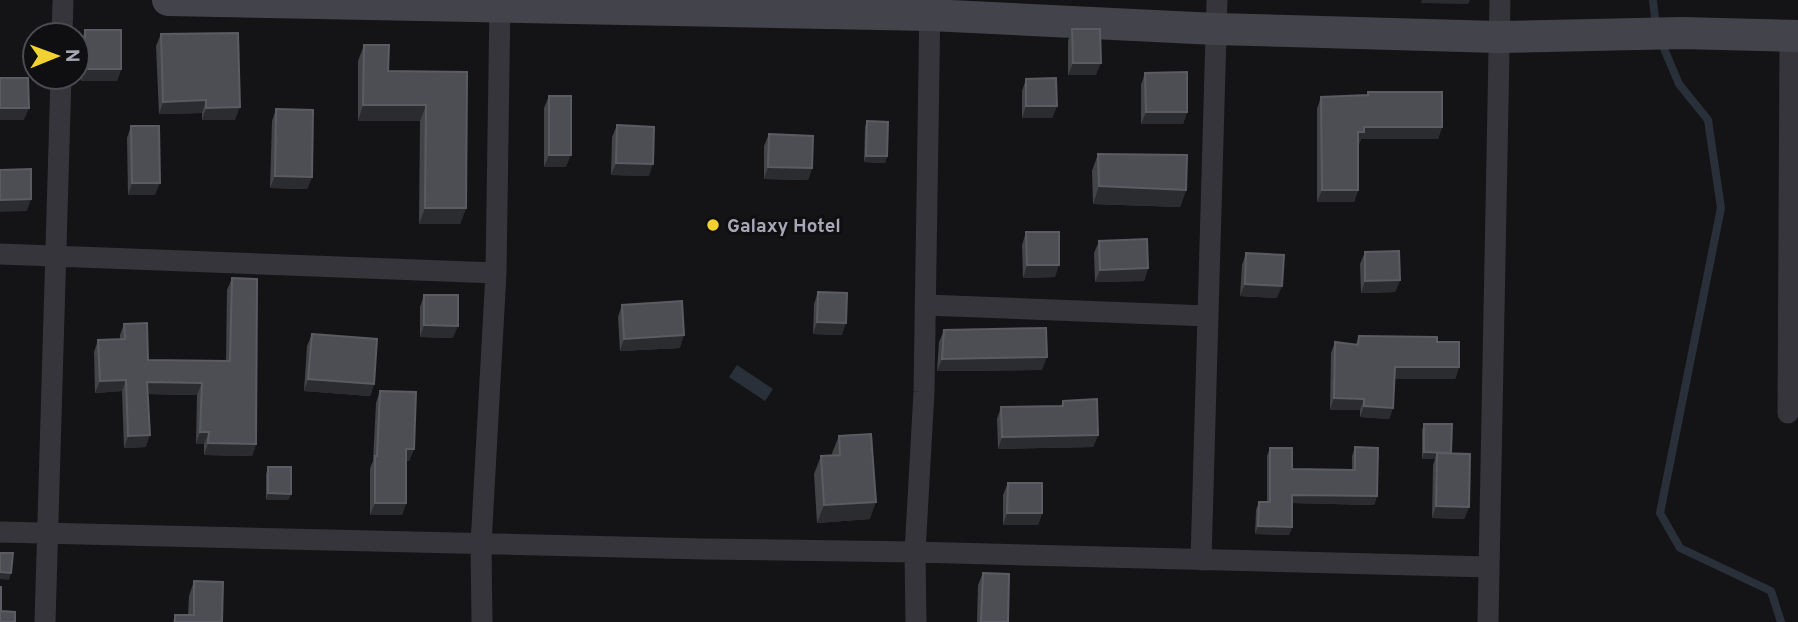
<svg xmlns="http://www.w3.org/2000/svg" width="1798" height="622" font-family="Overpass,sans-serif">
	<style>
		.water { fill: #2a303a }
		.lines { fill: none; stroke-linecap: round; stroke-linejoin: round }
		.stream { stroke: #2a303a; stroke-width: 8 }
		.street { stroke: #35353b; stroke-width: 21 }
		.secondary { stroke: #43444b; stroke-width: 32 }
		.wall { fill: #424448 }
		.shaded-wall { fill: #2b2c2f }
		.building { fill: #4d4e54; stroke: #5b5c63; stroke-width: 2 }
		.poi-dot { fill: #f2d230; stroke: #0f0f11; stroke-width: 2.5 }
		.labels { text-anchor: middle; stroke-width: 6; stroke-linejoin: round; paint-order: stroke }
		.poi-label { font-size: 19px; font-weight: bold; fill: #a6a8b6; stroke: #0f0f11; text-anchor: start }
	</style>
	<rect width="100%" height="100%" fill="#141416"/>
	<path class="water" d="M737,365l36,24 -8,12 -36,-24z"/>
	<g class="lines">
		<path class="stream" d="M1653,0l3,27
			M1660,39l19,45 29,36 13,88 -61,305 20,35 91,43 10,31"/>
		<path class="street" d="M62,35l1,-35
			M0,254l496,19
			M925,305l283,11
			M1788,413l2,-377
			M0,532l703,17 212,3 574,15
			M1201,560l16,-560
			M45,622l16,-545
			M482,622l-1,-78 15,-271 4,-273
			M916,622l-1,-70 9,-160 6,-390
			M1488,622l12,-622"/>
		<path class="secondary" d="M168,0l762,15 286,14 282,8 184,-4 116,3"/>
	</g>
	<path class="wall" d="M1072,29l24,46h-28v-34z
		M85,30l36,39 -4,12h-36v-39z
		M161,34l74,86h-33v-7l-43,1 -3,-68z
		M364,45l24,26 79,1 -1,136 -6,16h-41l1,-103h-62v-60z
		M1145,73l42,39 -4,12h-42v-39z
		M1026,79l31,27 -5,12h-30v-27z
		M1368,92l74,35 -4,12h-77l-2,5h-1v46l-4,12h-37v-93l4,-12 46,-2z
		M549,96l17,71h-22v-59z
		M276,109l36,68 -5,12 -37,-1 2,-67z
		M867,121l20,35 -2,7 -21,-1 1,-35z
		M617,125l32,51 -38,-1 1,-38z
		M131,126l24,69h-27l-1,-57z
		M769,134l43,34 -4,12 -44,-1v-33z
		M1098,154l88,36 -6,17 -87,-3 -1,-33z
		M1026,232l29,45 -32,1 -1,-33z
		M1099,241l49,27 -4,13 -49,1 -1,-29z
		M1365,252l35,28 -5,12 -34,1 -1,-29z
		M1246,253l31,45 -37,-2 2,-31z
		M232,278l24,166 -4,12 -48,-1v-11h-8l1,-49 -49,-1 -2,53 -22,1 -2,-57 -27,2 -1,-41 4,-12 22,-1v-4l4,-11 24,36 78,1 1,-71z
		M818,292l24,43 -29,-1 1,-30z
		M424,295l29,43 -33,-1v-30z
		M622,305l58,43 -60,3 -2,-34z
		M944,330l98,40 -105,1 2,-29z
		M312,334l62,50 -4,12 -66,-5 3,-45z
		M1359,336l78,6 22,25 -4,12h-61l-1,29 -4,11 -29,-2v-7h-30l1,-57 4,-11 21,2z
		M380,391l34,58 -5,12h-3v42l-4,12h-32v-47l3,-7 3,-58z
		M1063,401l35,34 -5,12 -95,2 -1,-30 4,-12 60,-1z
		M1424,424l27,29 18,54 -5,12 -32,-1 1,-53 2,-6h-13v-29z
		M839,436l31,83 -53,4 -3,-49 7,-18h12l-1,-3z
		M1355,447l22,49 -3,9 -82,-2v24l-3,8 -34,-1 1,-24 3,-8h8v-46l3,-8 22,21 60,1v-14z
		M268,467l23,27 -3,6h-22v-26z
		M1008,483l34,30 -4,12h-35v-30z
		M983,573l25,49h-31l1,-37z
		M194,581l28,41h-49l2,-7h13l1,-19z"/>
	<path class="shaded-wall" d="M1422,0h48l-2,4 -47,-1z
		M1073,63h28l-5,12h-28z
		M86,69h35l-4,12h-36z
		M206,100l-4,13 -43,1 4,-12z
		M363,105h63l-6,16h-62z
		M1026,106h31l-5,12h-30z
		M240,107l-5,13h-33l4,-12z
		M0,108h29l-5,12h-24z
		M1146,112h41l-4,12h-42z
		M1364,127h78l-4,12h-77l-2,5h-5l4,-12z
		M549,155h22l-5,12h-22z
		M866,156h21l-2,7 -21,-1z
		M616,163l37,1 -4,12 -38,-1z
		M768,167l44,1 -4,12 -44,-1z
		M275,176l37,1 -5,12 -37,-1z
		M132,183h28l-5,12h-27z
		M1099,186l87,4 -6,17 -87,-3z
		M1322,190h36l-4,12h-37z
		M31,199l-4,12 -27,1v-12z
		M425,208h41l-6,16h-41z
		M1027,265h32l-4,12 -32,1z
		M1148,268l-4,13 -49,1 5,-12z
		M1400,280l-5,12 -34,1 4,-12z
		M1245,284l37,2 -5,12 -37,-2z
		M817,322l29,1 -4,12 -29,-1z
		M424,325l34,1 -5,12 -33,-1z
		M684,335l-4,13 -60,3 4,-12z
		M1047,357l-5,13 -105,1 5,-12z
		M1395,367h64l-4,12h-64z
		M308,379l66,5 -4,12 -66,-5z
		M126,380l-4,11 -27,2 5,-12z
		M147,382l55,1 -5,12 -54,-1z
		M1334,398l30,1 -4,11h-30z
		M1364,406l29,2 -4,11 -29,-2z
		M200,432h9l-5,12h-8z
		M150,435l-4,12 -22,1 4,-12z
		M1098,435l-5,12 -95,2 4,-12z
		M208,443l48,1 -4,12 -48,-1z
		M406,449h8l-5,12h-7z
		M1424,452l27,1h-14l-2,6h-13z
		M268,493l23,1 -3,6h-22z
		M1292,495l85,1 -3,9 -85,-2z
		M876,502l-6,17 -53,4 7,-18z
		M375,503h31l-4,12h-32z
		M1436,506l33,1 -5,12 -32,-1z
		M1007,513h35l-4,12h-35z
		M1258,526l34,1 -3,8 -34,-1z
		M0,572l11,1 -2,7 -9,-1z"/>
	<path class="building" d="M1072,29h28l1,34h-28z
		M85,30h36v39h-35z
		M238,33l2,74 -34,1v-8l-43,2 -2,-68z
		M364,45h25l-1,26 79,1 -1,136h-41l1,-103h-63z
		M1187,72v40h-41l-1,-39z
		M0,78h28l1,30h-29z
		M1056,78l1,28h-31v-27z
		M1368,92h74v35h-78v5h-6v58h-36l-1,-93 47,-2z
		M549,96h22v59h-22z
		M276,109l37,1 -1,67 -37,-1z
		M867,121l21,1 -1,34h-21z
		M617,125l37,2 -1,37 -37,-1z
		M131,126h28l1,57h-28z
		M769,134l44,2 -1,32 -44,-1z
		M1098,154l89,1 -1,35 -87,-4z
		M31,169v30l-31,1v-30z
		M1026,232h33v33h-32z
		M1147,239l1,29 -48,2 -1,-29z
		M1399,251l1,29 -35,1v-29z
		M1246,253l38,2 -2,31 -37,-2z
		M232,278l25,1 -1,165 -48,-1 1,-11h-9l2,-49 -55,-1 3,53 -22,1 -2,-56 -26,1 -2,-41 27,-1 -1,-15 23,-1 1,37 82,1z
		M818,292l29,1 -1,30 -29,-1z
		M424,295h34v31l-34,-1z
		M682,301l2,34 -60,4 -2,-34z
		M1046,328l1,29 -105,2 2,-29z
		M312,334l65,5 -3,45 -66,-5z
		M1359,336l78,1v5h22v25h-64l-2,41 -29,-2v-7l-30,-1 1,-56 23,3z
		M380,391l36,1 -2,57h-8v54h-31v-47h2z
		M1097,399l1,36 -96,2 -1,-30 62,-1v-5z
		M1424,424h28l-1,29 -27,-1z
		M871,434l5,68 -52,3 -3,-49 19,-1 -1,-19z
		M1355,447l23,1 -1,48 -85,-1v32l-34,-1 1,-24h11v-54h22v21l63,1z
		M1437,453l33,1 -1,53 -33,-1z
		M268,467h23v27l-23,-1z
		M1008,483h34v30h-35z
		M0,553h13l-2,20 -11,-1z
		M983,573l26,1 -1,48h-27z
		M194,581l29,1 -1,40h-47v-7h19z
		M0,587h1v24l14,1v10h-15z"/>
	<circle class="poi-dot" cx="713" cy="225" r="7"/>
	<g class="labels">
		<g class="poi-label">
			<text x="727" y="232">Galaxy Hotel</text>
		</g>
	</g>
	<g transform="translate(56 56) rotate(89)"><circle r="33" fill="#0f0f11" stroke="#4b4c53" stroke-width="2"/>
	<path d="M0-5L12 26L0 18L-12 26Z" fill="#f2d230"/>
	<text y="-10" font-size="19" font-weight="bold" text-anchor="middle" fill="#a6a8b6">N</text>
	</g>
</svg>
